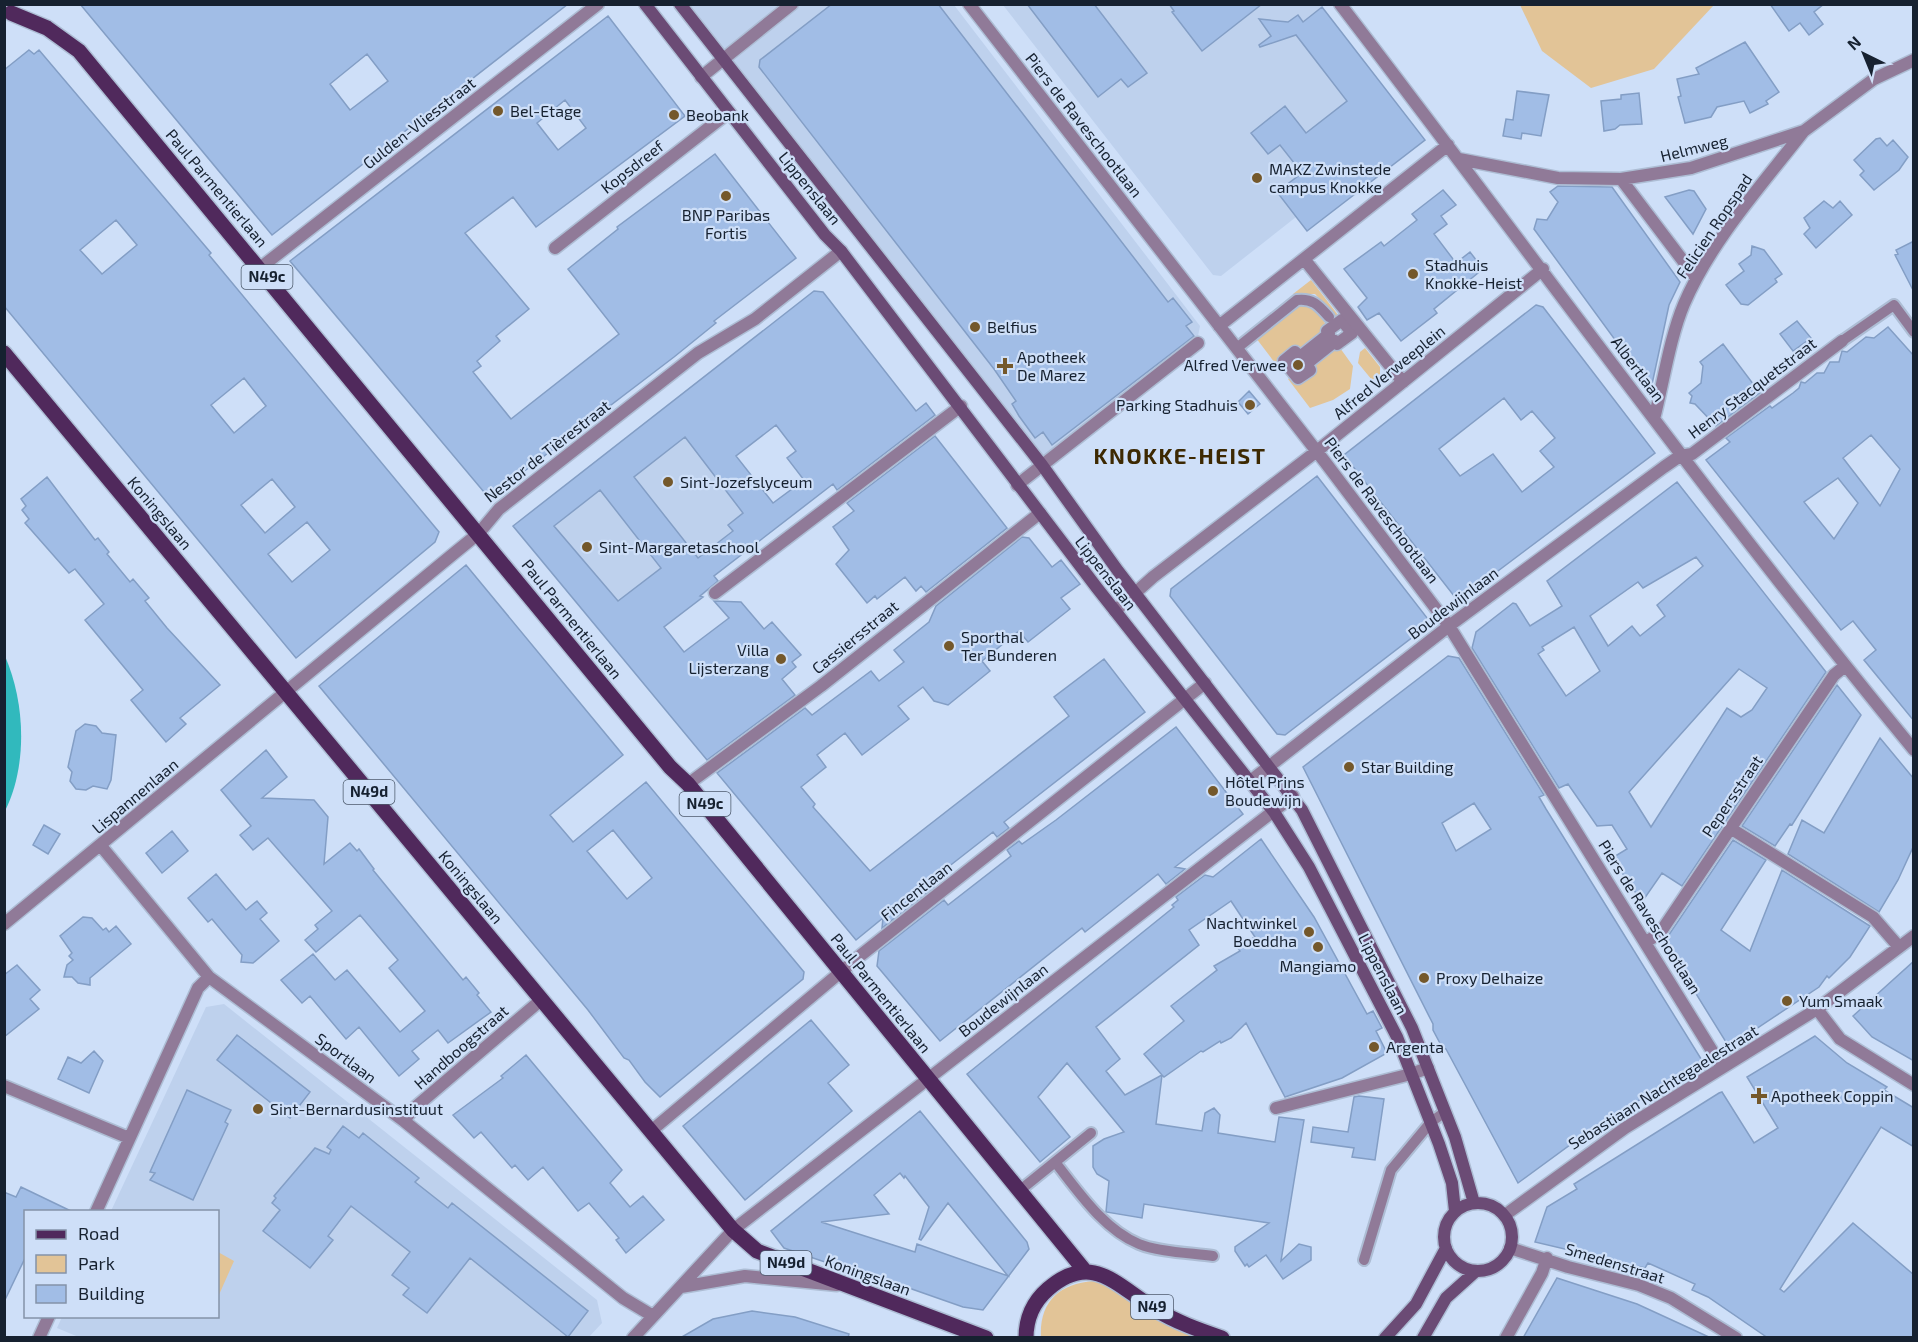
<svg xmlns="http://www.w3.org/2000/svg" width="1918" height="1342" font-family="'Exo 2',sans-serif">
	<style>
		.built { fill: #bed1ed }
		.green { fill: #e2c497 }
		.water { fill: #31b9bd }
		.building { fill: #a1bde6; stroke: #839ec5; stroke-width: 1.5; fill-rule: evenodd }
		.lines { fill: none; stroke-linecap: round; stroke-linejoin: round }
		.service-casing { stroke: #adbdd4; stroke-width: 14 }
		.pedestrian-casing { stroke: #adbdd4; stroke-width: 15 }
		.minor-casing { stroke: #adbdd4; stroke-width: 15 }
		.secondary-casing { stroke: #adbdd4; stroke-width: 15 }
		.primary-casing { stroke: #adbdd4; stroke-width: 18 }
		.service { stroke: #907a98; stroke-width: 10 }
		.pedestrian { stroke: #907a98; stroke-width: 12 }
		.minor { stroke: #907a98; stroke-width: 12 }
		.secondary { stroke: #6b4b75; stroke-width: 12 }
		.primary { stroke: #50295c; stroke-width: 15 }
		.poi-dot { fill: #74582b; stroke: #cedff8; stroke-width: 2 }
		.labels { text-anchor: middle; stroke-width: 4.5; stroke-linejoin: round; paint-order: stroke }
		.shield { fill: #cedff8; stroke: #4d5a6c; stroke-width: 1.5 }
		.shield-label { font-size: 15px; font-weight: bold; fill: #162130 }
		.poi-label { font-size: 16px; fill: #162130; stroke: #cedff8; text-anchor: start }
		.street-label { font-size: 16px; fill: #162130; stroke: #cedff8 }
		.district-label { font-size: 22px; font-weight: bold; letter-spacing: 1.5px; fill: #3d2902; stroke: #cedff8 }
	</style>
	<rect width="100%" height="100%" fill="#cedff8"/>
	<path class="built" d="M688,5h266l246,321 -2,10 -147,114 -8,12z
		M1003,5h317l105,135 -118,91 -11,-14 -75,59 -8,-1z
		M726,359l39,51 -63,49 41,54 -15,12 7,8 -23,41 7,8 -95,78 -111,-134z
		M224,1004l373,296 5,23 -14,15h-507l-24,-10 5,-11 156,-1v-104l-107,-1 95,-204z"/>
	<path class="green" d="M1520,5h194l-60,64 -63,19 -49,-37z
		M1311,280l31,40 -13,14 -34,18 -7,14 -7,5 -25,-33 41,-31 7,-3 9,2 12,17 10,-8 -20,-21h-22z
		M1335,341l18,25 -3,23 -17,11 -23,8 -22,-29 7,-5 3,4z
		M1365,348l15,19v8l-8,5 -14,-17 2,-11z
		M218,1252l16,9 -16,36z
		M1093,1281l16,5 95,52h-163c-2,-36 18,-54 52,-57z"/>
	<path class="water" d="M5,656c20,46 23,109 0,155z"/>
	<path class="building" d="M80,4h488l-296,231zM367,54l21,27 -38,29 -20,-26z
		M832,4h106l230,298 5,-4 19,24 -6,4 8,10 -142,109 -9,-13 -8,6 -16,-22 -7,-12 4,-3 -22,-32 -235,-302 1,-7z
		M1027,4h67l53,69 -19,14 -7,-8 -23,18z
		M1169,4h93l-60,47 -30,-39 2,-1z
		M1770,4h54l-10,8 9,12 -14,11 -9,-12 -11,8z
		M1322,7l103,133 -118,91 -30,-39 25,-19 -22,-28 -12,9 -17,-21 34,-27 21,27 41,-32 -51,-66 -36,12 -1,-2 12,-9 -12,-17 29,3 10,-7 5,7z
		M608,16l77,100 -149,111 -23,-30 -48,36 64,76 -33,27 4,5 -23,20 4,5 -8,6 38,47 108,-85 -51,-65 50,-40 -1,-2 98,-73 81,104 -82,63 2,2 -42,34 -185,141 -199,-237zM565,100l21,28 -28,22 -21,-27z
		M1745,42l34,50 -13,9 2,3 -18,9 -6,-12 -27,6 -6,10 -26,6 -7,-26 3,-1 -4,-17 22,-5 -3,-6z
		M29,50l5,4 5,-4 172,203 -2,2 230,277 -4,10 -139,116 -292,-352v-236zM116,220l21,25 -35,29 -22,-24zM244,378l22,28 -32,27 -23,-28zM272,479l23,28 -30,26 -24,-28zM307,522l23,28 -38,32 -24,-28z
		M1517,91l32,4 -8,41 -19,-3 -1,6 -18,-3 3,-17 7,1z
		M1639,93l3,31 -22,1 -5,4 -11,2 -3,-30 20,-2v-4z
		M1880,138l7,8 6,-6 15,17 -9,13 -25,20 -14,-15 4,-4 -10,-11 22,-21z
		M1558,186l54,1 68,95 -11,23 -18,84 -117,-160 3,-10 10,1 11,-18 -8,-10z
		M1443,190l13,15 -15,11 6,8 -13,10 22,29 14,-11 13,17 -49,40 3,4 -36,28 -22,-28 -12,7 -9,-13 9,-9 -23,-29 37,-27 3,4 33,-26 -5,-6z
		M1689,190l5,1 12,18 -13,25 -28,-37z
		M1824,201l9,7 7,-7 12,14 -36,33 -12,-14 6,-6 -6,-10z
		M1914,241v51l-19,-37 3,-1 -2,-4z
		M1752,246l12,4 18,24 -7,5 2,3 -29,23 -7,-1 -15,-19 18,-14 -5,-7 12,-9z
		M814,291l9,1 93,119 10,-8 9,12 -98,75 -4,-6 -119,92 4,5 -18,15 3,1 -39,30 20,25 45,-34 -15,-17 27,1 23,27 8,-7 29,33 -9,7 4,5 -14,12 13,16 -88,65 -194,-234zM776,425l20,26 -9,7 17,22 -31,23 -37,-47zM685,437l58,76 -15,12 5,6 -35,27 -64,-81zM600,490l61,78 -43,33 -64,-75z
		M1536,305l7,2 112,146 -197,148 -114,-146zM1504,398l17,22 11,-9 23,27 -15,13 14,16 -32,25 -29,-38 -33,22 -21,-27z
		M1797,321l14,17 -18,13 -13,-17z
		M1888,327l26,29v365l-50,-61 12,-10 -23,-29 -12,9 -135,-170 24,-18 -4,-4 44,-32 2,2 21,-15 6,-5 2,-6 4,1 12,-10h7l6,-11h9l3,-11 5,1 19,-15 8,1zM1871,435l29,34 -20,37 -37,-48zM1838,478l20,25 -24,36 -30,-37z
		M1723,344l37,49 -44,33 -21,-22 -5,-1 2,-7 -3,-3 12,-10 2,-17 -3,-4z
		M1249,391l11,13 -12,10 -10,-12z
		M935,436l72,92 -81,64 -5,-6 -5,5 -11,-14 -28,22 -2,-3 -8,7 -31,-39 13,-14 -16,-23 21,-16 -7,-8z
		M1317,476l114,147 -146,112 -8,-1 -107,-138 1,-7z
		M47,477l48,63 3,-2 11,14 -2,2 23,28 3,-3 16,19 -4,3 22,27 53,57 -40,33 6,6 -20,18 -35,-42 12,-10 -58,-70 19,-16 -29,-35 -6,4 -44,-50 4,-4 -7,-9 4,-4 -5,-7z
		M1677,482l149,190 -144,214 -20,-13 -20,29 -30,-44 15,-9 -15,-24 -15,1 -29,-42 -9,4 -87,-140 4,-16 37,-29 3,1 14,22 32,-20 -15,-25zM1696,557l7,9 -46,39 8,11 -25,20 -8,-10 -24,20 -18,-30 48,-34 5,6zM1574,627l26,44 -34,25 -28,-42 6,-4 -2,-3zM1739,669l28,19 -15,22 -11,7 -14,-9 -76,119 -22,-35z
		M1022,537l7,1 23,29 9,-7 19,24 -19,14 9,11 -42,33 -9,-11 -37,30 8,10 -42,34 -14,-4 -11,-14 -25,19 11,13 -47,36 -17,-22 -28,22 9,12 -25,20 14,17 -2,3 57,64 199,-155 -15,-19 50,-38 41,53 -141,110 5,6 -12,9 -4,-5 -64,50 5,5 -52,41 1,-10 -27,22 -139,-167 88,-65 7,7 59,-44 8,10 25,-19 -10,-12 35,-28 7,-16z
		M466,565l157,190 -73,60 23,27 73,-60 158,190 -1,7 -143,118 -15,-15 -16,-22 -5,-2 -36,-48 -269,-324zM613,830l39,48 -25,21 -40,-48z
		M1448,656l11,2 85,137 -5,2 7,12 157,253 -107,64 -78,57 -72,-134 -4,-2 -9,-17v-6l-130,-257zM1474,803l17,26 -35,22 -14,-28z
		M1837,685l24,30 -69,110 -2,-1 -15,22 -33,-20z
		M85,724l11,2 6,7 14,2 -5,45 -4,9 -14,-3 -7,4 -10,-1 -6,-8 2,-9 -4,-5 8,-36z
		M1176,727l67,87 -68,53 10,2 -19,15 -8,-10 -73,58 -3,-4 -142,113 -63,-75 2,-15 65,-51 4,5 63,-49 -4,-6 12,-9 3,3 34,-24z
		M1880,738l34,41v66l-16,35 -19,32 -91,-58 14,-34 22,13z
		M266,750l21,27 -25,21 52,2 14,17 -4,47 26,-21 7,8 2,-2 15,20 -1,1 67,82 23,28 3,-3 13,16 -2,2 14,17 -43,31 -10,-13 -26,21 7,8 -20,17 -40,-49 -13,12 -36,-43 -8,7 -21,-23 32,-26 22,26 12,-10 53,62 25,-21 -36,-43 9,-8 -38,-45 -44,37 -11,-12 13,-11 -3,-4 17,-14 -64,-73 -15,12 -13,-15 11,-9 -30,-36z
		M44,825l16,9 -12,20 -15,-9z
		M172,831l16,20 -26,22 -16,-20z
		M1261,839l53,78 53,97 6,-3 9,17 -6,3 11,22 -45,25 -57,19 -39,-74 -15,15 -10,5 -1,-2 -17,11 -2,-1 -37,26 -2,-2 -6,49 46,7 3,-18 9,-5 6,7 -2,18 57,9 4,-25 25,3 -23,141 18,-17 12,3v13l-28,19 -17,-24 -17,12 -2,-3 -2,2 -10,-15v-4l34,-24 -125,-19 -2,14 -36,-6 3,-31 -12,-7 -4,-7v-21l11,-7 20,-7 -57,-69 -29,34 32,40 -30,25 -73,-88 207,-167 -2,-2 6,-5 -2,-3 29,-22 8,2zM1231,901l24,36 -18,10 3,4 -26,15 3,4 -46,36 13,15 -40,33 18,21 -37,20 -19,-24 14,-12 -24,-32 103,-82 -10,-15z
		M1733,840l33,20 -45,70 29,21 32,-81 88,56 -20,31 -21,21 -2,-2 -8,11 -90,60 -65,-105z
		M216,874l30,36 11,-9 10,12 -7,6 19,22 -26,22 -12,-1 1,-7 -30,-36 -4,3 -20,-24z
		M83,917l9,1 11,12 3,-2 3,4 7,-6 15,18 -41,34v7l-12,-2 -6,-6h-8l3,-12 6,-5 -4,-4 3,-3 -12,-17z
		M1914,961v100l-42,-24 -19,-21z
		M17,965l23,25 -10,9 9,10 -35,28v-62z
		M811,1020l38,45 -21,18 24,28 -107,89 -62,-74z
		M237,1035l73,57 -20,26 -73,-58z
		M1815,1036l32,27 40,24 -3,3 30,18v39l-33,-20 -101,162 4,3 69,-69 61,52v63h-146l-60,-41 -16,-7 3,-6 -47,-21 -3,5 -110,-26 12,-35 30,-18 -3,-5 145,-91 3,-1 32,51 24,-15 -31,-51z
		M94,1051l9,10 -14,32 -31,-14 10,-22 13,6z
		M526,1055l96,115 -12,13 20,24 13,-11 21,24 -38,33 -10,-13 3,-2 -30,-35 -11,8 -35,-44 -15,13 -13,-15 -3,3 -31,-36 -7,6 -21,-23 50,-37 -2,-2z
		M187,1090l44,20 -6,12 3,2 -35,76 -43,-20 5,-7 -5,-1z
		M1359,1096l25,3 -9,61 -23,-3 2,-9 -43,-6 2,-15 35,5 6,-35z
		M920,1111l107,131 2,7 -46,61 -20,-3 -57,-20 -1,2 -80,-24v-3l-41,-14 -13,-17zM900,1173l4,5 1,-2 24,31 -10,32 2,1 27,-37 60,73 -91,-32 -2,8 -94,-30 68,-8 -15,-19z
		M343,1126l16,12 4,-5 56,45 -4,4 33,26 4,-5 136,108 -20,26 -98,-79 -43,55 -24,-18 6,-7 -17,-13 18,-23 -59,-46 -23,30 5,4 -23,28 -47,-37 17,-21 -8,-7 4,-5 -2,-2 41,-48 14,6 2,-4 -4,-3z
		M21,1187l52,25h-47v44l-22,46v-110l12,5z
		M1557,1278l80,26 74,34h-188z
		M752,1311l43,6 54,17 -1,4h-168l33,-19z"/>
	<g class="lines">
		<g class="service-casing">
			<path id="service" d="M1842,341l52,-36 20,27
				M1237,348l60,-48c16,-2 22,6 32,17
				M1055,1162c23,29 48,67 84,82 19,8 52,9 74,12
				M1019,1191l72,-58
				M1364,1260l27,-90 40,-48 14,-10"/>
		</g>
		<g class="pedestrian-casing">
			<path id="pedestrian" d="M1342,320l10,13 -15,11 -2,-3 -29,23 4,6 -12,8 -14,-17 11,-9 5,5 29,-23 -2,-3z"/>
		</g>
		<g class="minor-casing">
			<path id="minor" d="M969,4l356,458 124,164 273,441
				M1340,4c191,249 375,504 574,746
				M701,77l91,-73
				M1459,159l99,19 63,1 70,-11 113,-37 70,-52 40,-19
				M1621,179l75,99
				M555,248l174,-136
				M1304,259l99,123
				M260,268l338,-264
				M1219,326l229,-181
				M1654,419c9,-35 16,-82 30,-115 27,-63 77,-118 119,-172
				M1017,485l181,-142
				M715,593l246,-187
				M1115,611l38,-34 164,-126 226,-182
				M1249,782l200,-156 215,-159 16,-11 12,-2 150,-113
				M688,784l133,-98 219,-173
				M1730,828l143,89 26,30
				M101,846l108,131 195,144 219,177 30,18
				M4,924l448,-369 27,-22 20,-24 199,-156 57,-34 86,-68
				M1646,942l14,-9 174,-258 11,-9
				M1817,1009l23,30 74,46
				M4,1086l125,52
				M1276,1108l135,-34 17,-6
				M404,1121l8,-11 129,-110
				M651,1131l210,-176 344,-272
				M96,1212l102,-224 11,-11
				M1505,1215l120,-87 192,-119 97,-73
				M1510,1248l58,19 71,18 32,13 65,40
				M681,1287l64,-11 92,9
				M39,1338l10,-22
				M633,1338l100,-108 560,-434
				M1506,1338l36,-65 5,-15"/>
		</g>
		<g class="secondary-casing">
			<path id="secondary" d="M645,4l180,231 16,16 256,337 177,224 35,55 88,170 42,107 13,39 3,28
				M680,4l362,461 76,106 184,239 110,218 43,109 19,66
				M1444 1237a34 34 0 1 1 68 0a34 34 0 1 1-68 0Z
				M1385,1338l31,-34 30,-56
				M1423,1338l23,-40 30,-27"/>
		</g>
		<g class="primary-casing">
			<path id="primary" d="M11,13l36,15 32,23 591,716 18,17 397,487
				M4,353l729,877 24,21 229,87
				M1026,1338c0,-20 7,-36 22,-49 44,-38 68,-4 107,20 21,13 44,21 67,29"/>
		</g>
		<use href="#service" class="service"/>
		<use href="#pedestrian" class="pedestrian"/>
		<use href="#minor" class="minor"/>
		<use href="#secondary" class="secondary"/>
		<use href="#primary" class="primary"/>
	</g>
	<g class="poi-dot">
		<circle cx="498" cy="111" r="6"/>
		<circle cx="674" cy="115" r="6"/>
		<circle cx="1257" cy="178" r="6"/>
		<circle cx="726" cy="196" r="6"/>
		<circle cx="1413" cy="274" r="6"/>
		<circle cx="975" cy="327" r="6"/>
		<circle cx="1298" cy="365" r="6"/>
		<path d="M1002 357h6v6h6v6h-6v6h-6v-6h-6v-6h6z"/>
		<circle cx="1250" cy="405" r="6"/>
		<circle cx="668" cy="482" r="6"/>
		<circle cx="587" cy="547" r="6"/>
		<circle cx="949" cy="646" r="6"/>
		<circle cx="781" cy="659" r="6"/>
		<circle cx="1349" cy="767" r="6"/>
		<circle cx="1213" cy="791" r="6"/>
		<circle cx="1309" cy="932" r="6"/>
		<circle cx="1318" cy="947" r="6"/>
		<circle cx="1424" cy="978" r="6"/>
		<circle cx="1787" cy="1001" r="6"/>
		<circle cx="1374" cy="1047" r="6"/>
		<path d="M1756 1087h6v6h6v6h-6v6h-6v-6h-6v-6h6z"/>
		<circle cx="258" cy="1109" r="6"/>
	</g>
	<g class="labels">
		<g class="shield">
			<rect x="241.5" y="265" width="51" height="24" rx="4.5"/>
			<rect x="343.5" y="780" width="51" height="24" rx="4.5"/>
			<rect x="679.5" y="792" width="51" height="24" rx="4.5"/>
			<rect x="760.5" y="1251" width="51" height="24" rx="4.5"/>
			<rect x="1131" y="1295" width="42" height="24" rx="4.5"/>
		</g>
		<g class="shield-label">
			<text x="267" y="282">N49c</text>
			<text x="369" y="797">N49d</text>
			<text x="705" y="809">N49c</text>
			<text x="786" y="1268">N49d</text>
			<text x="1152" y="1312">N49</text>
		</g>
		<g class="poi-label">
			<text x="510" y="117">Bel-Etage</text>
			<text x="686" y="121">Beobank</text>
			<text x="1269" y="175">MAKZ Zwinstede<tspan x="1269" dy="18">campus Knokke</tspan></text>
			<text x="726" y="221" text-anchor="middle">BNP Paribas<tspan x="726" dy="18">Fortis</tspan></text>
			<text x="1425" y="271">Stadhuis<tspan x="1425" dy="18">Knokke-Heist</tspan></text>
			<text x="987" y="333">Belfius</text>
			<text x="1017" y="363">Apotheek<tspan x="1017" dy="18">De Marez</tspan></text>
			<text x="1286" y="371" text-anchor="end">Alfred Verwee</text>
			<text x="1238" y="411" text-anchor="end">Parking Stadhuis</text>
			<text x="680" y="488">Sint-Jozefslyceum</text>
			<text x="599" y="553">Sint-Margaretaschool</text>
			<text x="961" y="643">Sporthal<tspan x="961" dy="18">Ter Bunderen</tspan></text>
			<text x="769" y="656" text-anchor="end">Villa<tspan x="769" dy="18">Lijsterzang</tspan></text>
			<text x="1361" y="773">Star Building</text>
			<text x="1225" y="788">Hôtel Prins<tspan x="1225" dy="18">Boudewijn</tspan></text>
			<text x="1297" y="929" text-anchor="end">Nachtwinkel<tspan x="1297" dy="18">Boeddha</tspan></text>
			<text x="1318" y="972" text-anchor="middle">Mangiamo</text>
			<text x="1436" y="984">Proxy Delhaize</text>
			<text x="1799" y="1007">Yum Smaak</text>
			<text x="1386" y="1053">Argenta</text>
			<text x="1771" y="1102">Apotheek Coppin</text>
			<text x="270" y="1115">Sint-Bernardusinstituut</text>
		</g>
		<g class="street-label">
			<text transform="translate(419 123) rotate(-38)" y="6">Gulden-Vliesstraat</text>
			<text transform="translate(1084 125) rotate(52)" y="6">Piers de Raveschootlaan</text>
			<text transform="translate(1694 148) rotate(-14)" y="6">Helmweg</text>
			<text transform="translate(632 167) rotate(-38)" y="6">Kopsdreef</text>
			<text transform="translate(217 188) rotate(50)" y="6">Paul Parmentierlaan</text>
			<text transform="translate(810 188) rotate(51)" y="6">Lippenslaan</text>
			<text transform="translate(1714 226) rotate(-56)" y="6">Felicien Ropspad</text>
			<text transform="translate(1638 369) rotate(53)" y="6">Albertlaan</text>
			<text transform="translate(1389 372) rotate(-39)" y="6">Alfred Verweeplein</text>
			<text transform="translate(1752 388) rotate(-37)" y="6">Henry Stacquetstraat</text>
			<text transform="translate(547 451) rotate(-38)" y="6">Nestor de Tièrestraat</text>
			<text transform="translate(1382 510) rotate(53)" y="6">Piers de Raveschootlaan</text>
			<text transform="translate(160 513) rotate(50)" y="6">Koningslaan</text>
			<text transform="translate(1106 573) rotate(52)" y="6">Lippenslaan</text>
			<text transform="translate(1453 603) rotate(-37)" y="6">Boudewijnlaan</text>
			<text transform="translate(572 619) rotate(51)" y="6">Paul Parmentierlaan</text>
			<text transform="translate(855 637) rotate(-39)" y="6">Cassiersstraat</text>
			<text transform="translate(135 796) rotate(-40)" y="6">Lispannenlaan</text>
			<text transform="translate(1732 796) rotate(-56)" y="6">Pepersstraat</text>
			<text transform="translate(471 887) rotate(50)" y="6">Koningslaan</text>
			<text transform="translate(916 891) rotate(-38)" y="6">Fincentlaan</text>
			<text transform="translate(1650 917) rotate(58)" y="6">Piers de Raveschootlaan</text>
			<text transform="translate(1383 974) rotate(63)" y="6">Lippenslaan</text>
			<text transform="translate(881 993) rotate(51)" y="6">Paul Parmentierlaan</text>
			<text transform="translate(1003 1000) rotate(-38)" y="6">Boudewijnlaan</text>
			<text transform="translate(461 1047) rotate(-41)" y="6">Handboogstraat</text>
			<text transform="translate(346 1058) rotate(37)" y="6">Sportlaan</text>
			<text transform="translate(1663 1087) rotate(-32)" y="6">Sebastiaan Nachtegaelestraat</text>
			<text transform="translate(1615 1263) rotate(17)" y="6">Smedenstraat</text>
			<text transform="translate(868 1275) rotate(20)" y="6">Koningslaan</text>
		</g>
		<g class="district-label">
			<text x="1180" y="464">KNOKKE-HEIST</text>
		</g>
	</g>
	<rect width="1918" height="1342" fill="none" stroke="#162130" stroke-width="12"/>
	<rect x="24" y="1210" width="195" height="108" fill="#cedff8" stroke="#8493a8" stroke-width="1.5"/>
	<rect x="36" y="1230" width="30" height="9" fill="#50295c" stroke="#8493a8" stroke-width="1.5"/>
	<text x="78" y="1240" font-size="18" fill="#162130">Road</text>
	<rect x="36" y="1255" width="30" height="18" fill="#e2c497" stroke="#8493a8" stroke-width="1.5"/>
	<text x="78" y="1270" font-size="18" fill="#162130">Park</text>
	<rect x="36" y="1285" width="30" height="18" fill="#a1bde6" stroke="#8493a8" stroke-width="1.5"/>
	<text x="78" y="1300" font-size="18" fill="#162130">Building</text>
	<g transform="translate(1864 54) rotate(317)" stroke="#cedff8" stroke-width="4.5" paint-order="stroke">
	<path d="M0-4.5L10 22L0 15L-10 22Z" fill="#162130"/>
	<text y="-9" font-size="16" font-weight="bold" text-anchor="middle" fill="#162130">N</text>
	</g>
</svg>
